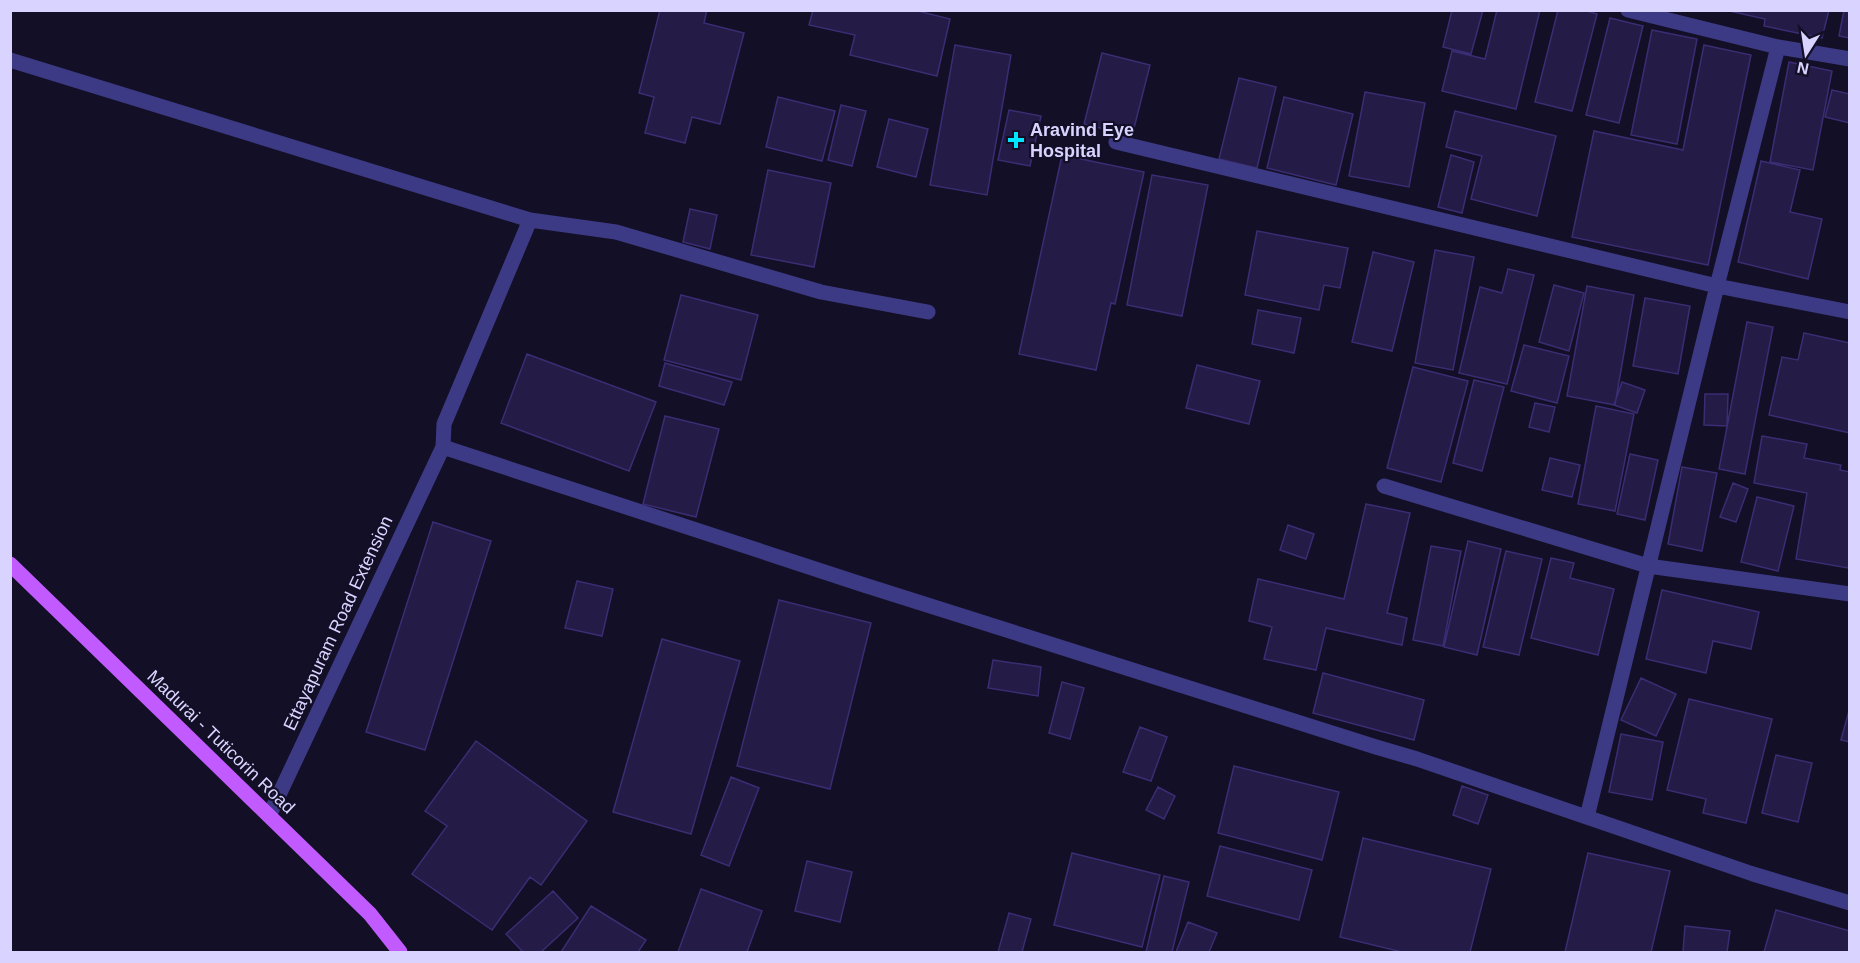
<svg xmlns="http://www.w3.org/2000/svg" width="1860" height="963" font-family="Arial,sans-serif">
	<style>
		.building { fill: #241b47; stroke: #3b2d73; stroke-width: 1.5 }
		.lines { fill: none; stroke-linecap: round; stroke-linejoin: round }
		.street { stroke: #3d3a85; stroke-width: 15 }
		.primary { stroke: #c25bff; stroke-width: 15 }
		.poi-dot { fill: #00e5ff; stroke: #130f26; stroke-width: 2 }
		.labels { text-anchor: middle; stroke-width: 4.5; stroke-linejoin: round; paint-order: stroke }
		.poi-label { font-size: 18px; font-weight: bold; fill: #d9d4ff; stroke: #130f26; text-anchor: start }
		.street-label { font-size: 18px; fill: #d9d4ff; stroke: #130f26 }
	</style>
	<rect width="100%" height="100%" fill="#130f26"/>
	<path class="building" d="M660,10h47l-3,13 40,10 -24,91 -28,-7 -7,26 -40,-10 9,-36 -15,-4z
		M813,10h101l36,9 -13,57 -87,-21 5,-20 -46,-10z
		M1452,10h31l-12,44 -28,-7z
		M1497,10h43l-24,99 -74,-18 10,-40 33,8z
		M1558,10h26l13,4 -25,97 -37,-9z
		M1725,10h104l-7,28 -58,-12 1,-7z
		M1844,10h6v28l-11,-2z
		M1610,18l33,8 -24,97 -33,-8z
		M1652,30l45,9 -20,105 -46,-9z
		M955,45l56,10 -24,140 -57,-10z
		M1704,45l47,10 -43,210 -136,-28 22,-106 89,19z
		M1102,53l48,12 -18,71 -48,-12z
		M1789,62l43,9 -19,99 -43,-8z
		M1239,78l37,9 -19,81 -38,-9z
		M1832,90l18,4v29l-25,-6z
		M1365,92l60,11 -16,84 -60,-11z
		M778,97l57,14 -13,50 -56,-14z
		M1284,97l69,17 -17,71 -69,-17z
		M841,105l25,6 -14,55 -24,-6z
		M1009,110l32,6 -11,50 -32,-6z
		M1455,111l101,25 -19,80 -66,-17 11,-43 -36,-9z
		M889,119l39,10 -12,48 -39,-10z
		M1062,155l82,17 -29,132 -4,-1 -15,67 -77,-16z
		M1451,155l23,7 -12,51 -24,-6z
		M1761,161l39,9 -10,42 32,7 -14,60 -70,-17z
		M768,170l63,13 -17,84 -63,-12z
		M1152,175l56,10 -26,131 -55,-11z
		M690,209l27,6 -7,34 -27,-7z
		M1257,231l91,17 -8,40 -16,-3 -5,25 -74,-15z
		M1435,250l39,7 -21,113 -38,-7z
		M1373,252l41,10 -22,89 -40,-9z
		M1508,269l26,6 -27,109 -48,-11 21,-86 22,6z
		M1554,285l30,8 -15,58 -30,-9z
		M1587,286l47,9 -19,110 -48,-9z
		M681,295l77,20 -17,65 -77,-20z
		M1645,298l45,8 -12,68 -45,-8z
		M1258,310l43,8 -7,35 -42,-9z
		M1747,322l26,5 -28,147 -26,-5z
		M1804,333l46,10v90l-81,-18 13,-58 16,3z
		M1524,345l45,11 -12,47 -46,-12z
		M527,354l129,48 -27,69 -128,-48z
		M665,363l67,19 -8,23 -65,-19z
		M1197,365l63,16 -11,43 -63,-16z
		M1413,367l55,14 -27,101 -54,-14z
		M1474,380l30,7 -22,84 -29,-8z
		M1622,382l23,8 -8,23 -23,-8z
		M1705,394h23l-1,32 -23,-1z
		M1535,403l20,4 -6,25 -20,-5z
		M1596,406l38,8 -19,97 -37,-7z
		M665,416l54,13 -23,88 -53,-13z
		M1762,436l45,8 -3,14 37,7 -1,5 10,2v87l-2,9 -52,-9 11,-66 -53,-10z
		M1630,454l28,6 -13,60 -28,-6z
		M1550,458l30,7 -8,32 -30,-7z
		M1682,467l35,6 -15,78 -34,-7z
		M1733,483l15,6 -12,33 -16,-5z
		M1757,497l37,9 -16,65 -37,-9z
		M1366,504l44,9 -23,100 20,5 -5,27 -76,-17 -10,42 -52,-11 8,-32 -23,-6 9,-42 86,20z
		M433,522l58,19 -66,209 -59,-18z
		M1288,525l26,9 -8,25 -26,-9z
		M1468,541l33,8 -24,106 -33,-8z
		M1431,546l30,5 -18,95 -30,-6z
		M1506,551l36,8 -23,96 -36,-8z
		M1551,558l23,5 -4,15 44,11 -16,66 -67,-17z
		M577,581l36,8 -11,47 -37,-8z
		M1662,590l97,22 -8,37 -38,-8 -7,32 -60,-14z
		M779,600l92,23 -41,166 -93,-23z
		M662,639l78,22 -49,173 -78,-22z
		M993,660l48,7 -3,29 -50,-8z
		M1323,673l101,27 -10,40 -101,-27z
		M1641,678l35,16 -20,42 -35,-16z
		M1062,682l22,6 -14,51 -21,-6z
		M1689,699l83,20 -26,104 -43,-10 3,-14 -39,-9z
		M1850,707v35l-9,-2z
		M1140,727l27,10 -16,44 -28,-9z
		M1621,734l42,8 -11,58 -43,-8z
		M476,741l111,80 -46,64 -11,-8 -38,53 -80,-56 35,-48 -22,-15z
		M1776,755l36,8 -14,59 -36,-9z
		M1234,766l105,26 -17,68 -104,-27z
		M731,777l28,11 -30,78 -28,-11z
		M1462,786l26,9 -10,29 -25,-9z
		M1158,787l17,9 -11,23 -18,-9z
		M1363,838l128,31 -21,83h-68l-62,-15z
		M1220,846l92,24 -13,50 -92,-24z
		M1072,853l88,22 -18,72 -88,-22z
		M1588,853l82,18 -19,81h-86z
		M807,861l45,11 -12,50 -45,-11z
		M1164,876l25,6 -17,70h-26z
		M701,889l61,22 -15,41h-69z
		M553,891l25,27 -37,34h-18l-17,-18z
		M591,906l55,34 -8,12h-77z
		M1776,910l74,21v21h-86z
		M1009,913l22,6 -9,33h-24z
		M1188,922l29,11 -8,19h-33z
		M1685,926l45,5 -3,21h-44z"/>
	<g class="lines">
		<path class="street" d="M1628,10l150,37 72,12
			M10,60l520,160 86,12 205,60 107,20
			M1116,142l601,144 133,26
			M443,447l421,138 512,162 41,12 336,115 97,29
			M1384,486l264,80 202,28
			M269,816l174,-369 1,-23 86,-204
			M1587,817l130,-531 61,-239"/>
		<path class="primary" d="M10,564l360,350 30,38"/>
	</g>
	<path class="poi-dot" d="M1013 131h6v6h6v6h-6v6h-6v-6h-6v-6h6z"/>
	<g class="labels">
		<g class="poi-label">
			<text x="1030" y="136">Aravind Eye<tspan x="1030" dy="21">Hospital</tspan></text>
		</g>
		<g class="street-label">
			<text transform="translate(338 623) rotate(-65)" y="6">Ettayapuram Road Extension</text>
			<text transform="translate(221 742) rotate(44)" y="6">Madurai - Tuticorin Road</text>
		</g>
	</g>
	<rect width="1860" height="963" fill="none" stroke="#d9d4ff" stroke-width="24"/>
	<g transform="translate(1806 54) rotate(192)" stroke="#130f26" stroke-width="4.5" paint-order="stroke">
	<path d="M0-4.5L10 22L0 15L-10 22Z" fill="#d9d4ff"/>
	<text y="-9" font-size="16" font-weight="bold" text-anchor="middle" fill="#d9d4ff">N</text>
	</g>
</svg>
